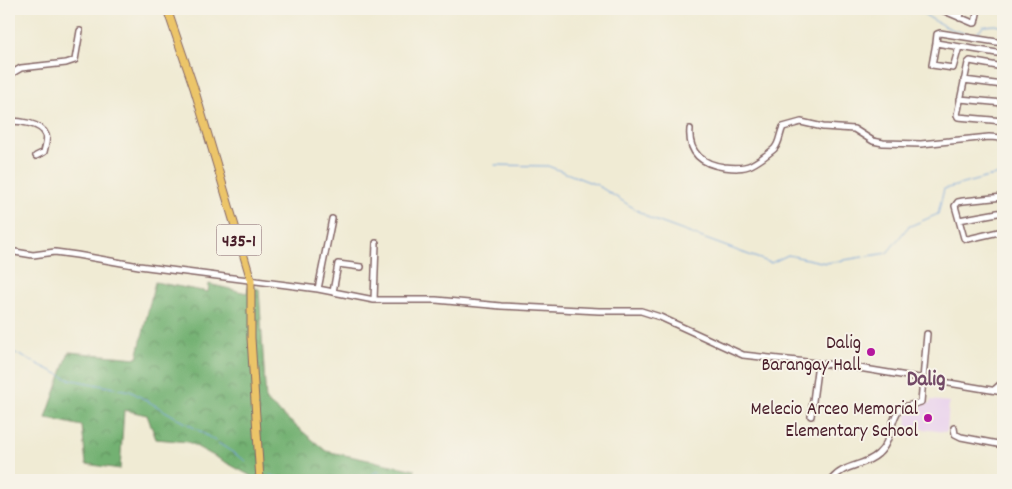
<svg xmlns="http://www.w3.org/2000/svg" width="1012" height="489" font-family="Dekko,sans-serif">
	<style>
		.built { fill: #e9d2ed }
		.forest { fill: url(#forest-crowns); stroke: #5e684e }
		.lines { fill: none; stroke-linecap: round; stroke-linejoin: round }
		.stream { stroke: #72a2dc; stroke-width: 1 }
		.minor-casing { stroke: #846666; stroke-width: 8 }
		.major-casing { stroke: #846666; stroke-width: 9 }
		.minor { stroke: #fff; stroke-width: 5 }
		.major { stroke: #ecc569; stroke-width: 7 }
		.poi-dot { fill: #b5179e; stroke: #f7f3e8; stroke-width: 2 }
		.labels { text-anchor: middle; stroke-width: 4; stroke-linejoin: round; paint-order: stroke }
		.shield { fill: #f7f3e8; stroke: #7e5f64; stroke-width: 1 }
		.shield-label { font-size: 18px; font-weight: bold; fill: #4a1f2b }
		.poi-label { font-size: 19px; fill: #4a1f2b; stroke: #f7f3e8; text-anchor: end }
		.quarter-label { font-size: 21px; font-weight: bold; fill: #734a67; stroke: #f7f3e8 }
	</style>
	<defs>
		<pattern id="forest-crowns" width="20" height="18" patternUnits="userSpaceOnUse" patternTransform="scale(1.25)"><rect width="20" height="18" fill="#73b172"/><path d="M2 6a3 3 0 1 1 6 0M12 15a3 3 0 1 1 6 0" fill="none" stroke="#608f5e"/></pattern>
	</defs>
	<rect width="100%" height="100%" fill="#f7f3e8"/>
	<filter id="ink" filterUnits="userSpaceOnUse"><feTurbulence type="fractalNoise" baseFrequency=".02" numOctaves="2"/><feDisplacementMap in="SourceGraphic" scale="10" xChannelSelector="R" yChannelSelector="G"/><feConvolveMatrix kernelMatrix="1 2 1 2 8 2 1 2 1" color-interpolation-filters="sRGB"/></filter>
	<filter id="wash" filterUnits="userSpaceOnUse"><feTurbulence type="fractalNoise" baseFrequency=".0096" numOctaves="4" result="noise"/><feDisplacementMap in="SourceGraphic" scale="20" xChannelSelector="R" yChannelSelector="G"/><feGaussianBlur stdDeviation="1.12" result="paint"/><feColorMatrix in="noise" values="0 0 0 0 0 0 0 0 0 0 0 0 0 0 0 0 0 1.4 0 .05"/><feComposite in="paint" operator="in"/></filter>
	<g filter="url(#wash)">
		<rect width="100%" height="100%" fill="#f0ebd4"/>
		<path class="built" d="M931,400l18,2 -2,29 -2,1 -39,-5 2,-19 4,-3 18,-2z"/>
		<path class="forest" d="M155,282l53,10 1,-8 38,9 1,-6 11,2 7,112 60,50 89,19 -2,7 13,3h-171l-4,-4 -63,-34 -32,-3 -9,-24 -23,-5 -4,59 -34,-5 -4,-38 -36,-8 23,-66 68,6z"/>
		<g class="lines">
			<path class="stream" d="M916,9c17,11 39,26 60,25l7,-8 13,-1 7,2
				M495,165l53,1 49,19 54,34 120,44 17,-8 38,8 61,-10 21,-26 30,-13 6,-25 59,-16
				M9,350l59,29 62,12 68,39 48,31
				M270,475l16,5
				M364,480l13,-9 21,9"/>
		</g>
	</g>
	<g filter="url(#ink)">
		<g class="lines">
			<g class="minor-casing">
				<path id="minor" d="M940,9l33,14h2l3,-14
					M1001,9l2,1
					M960,18l2,-9
					M936,43l-4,22 21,3 6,-21
					M1003,43l-63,-10 -3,1 -1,9 67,11
					M1003,67l-33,-6 -2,2 -11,52 1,2 45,4
					M9,75l12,-7 45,-5 9,-3 5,-29
					M964,80l39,5
					M960,99l43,4
					M9,121c10,0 33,2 37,14 2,4 -1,12 -2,17l-8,4
					M690,129c-2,24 12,35 34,38 9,1 19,2 27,-2 8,-4 17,-11 23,-16 6,-6 5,-14 9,-22l18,-5 22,5 31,2 19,12 10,2 38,1 68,-7 14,1
					M1003,197l-40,4 -5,1 -3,4 9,32 4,1 35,-8
					M959,220l44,-8
					M9,251l24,4 22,-3 22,3 62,11 179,23 56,11h62l65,6 98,5h42l19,6 83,38 110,12 150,25
					M318,289l14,-70
					M333,292l5,-28 23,3
					M374,300l2,-57
					M994,390l9,-8
					M811,416l7,-53
					M954,428l1,6 6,3 42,8
					M831,480c14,-17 33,-13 47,-26 14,-12 11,-32 22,-46l21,-6 6,-68"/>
			</g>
			<g class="major-casing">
				<path id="major" d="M167,9l27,79 57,192v58l9,142"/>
			</g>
			<use href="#minor" class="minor"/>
			<use href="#major" class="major"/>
		</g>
	</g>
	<g class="poi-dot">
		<circle cx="871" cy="352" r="5"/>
		<circle cx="928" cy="418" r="5"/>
	</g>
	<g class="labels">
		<rect class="shield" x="216.5" y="224.5" width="45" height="31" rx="4"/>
		<g class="shield-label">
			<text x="239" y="246">435-1</text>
		</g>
		<g class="poi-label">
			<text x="861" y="348">Dalig<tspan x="861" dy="22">Barangay Hall</tspan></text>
			<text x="918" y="414">Melecio Arceo Memorial<tspan x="918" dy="22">Elementary School</tspan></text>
		</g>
		<g class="quarter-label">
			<text x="926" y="385">Dalig</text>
		</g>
	</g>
	<rect width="1012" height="489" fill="none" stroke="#f7f3e8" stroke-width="30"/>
</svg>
